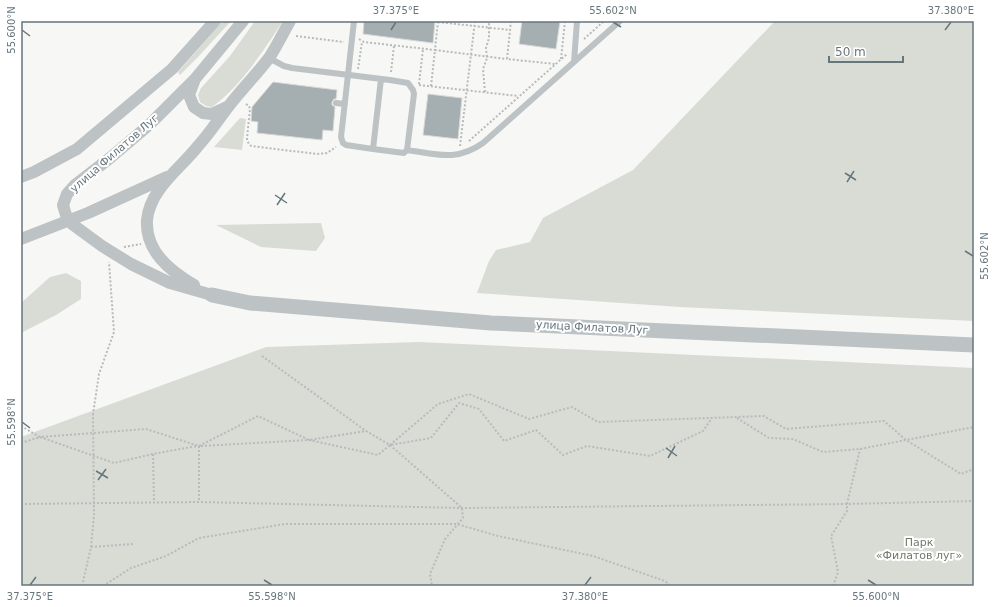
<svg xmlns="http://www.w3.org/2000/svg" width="995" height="607" font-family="'DejaVu Sans',sans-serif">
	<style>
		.green { fill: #d8dcd5 }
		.building { fill: #a5aeb1; stroke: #d9d9d7 }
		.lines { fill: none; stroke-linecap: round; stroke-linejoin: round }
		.path { stroke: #b7bbbc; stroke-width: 2; stroke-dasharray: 2 2; stroke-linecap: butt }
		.service { stroke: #bdc2c4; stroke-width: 6 }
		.minor { stroke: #bdc2c4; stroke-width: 12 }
		.tertiary { stroke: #bdc2c4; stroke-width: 15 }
		.ticks { fill: none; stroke: #66767c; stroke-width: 1.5 }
		.labels { text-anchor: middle; stroke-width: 4; stroke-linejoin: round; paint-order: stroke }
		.street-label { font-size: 11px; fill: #66767c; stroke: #fff }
		.park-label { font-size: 11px; fill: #6f7a68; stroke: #fff }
		.neatline { fill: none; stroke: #66767c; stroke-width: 1.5 }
		.ticks-label { font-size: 10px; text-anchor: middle; fill: #66767c }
	</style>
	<rect width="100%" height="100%" fill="#f7f7f5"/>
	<path class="green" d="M223,21h8l-33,36 -18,18 -2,-3z
		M255,21h28c-20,30 -41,64 -71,86l-6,-1 -6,-4 -2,-7 3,-7 29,-32z
		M775,21h199v300l-294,-14 -203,-14 12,-32 7,-11 34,-8 13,-24 90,-48z
		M240,118l6,1 -4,31 -28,-3z
		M321,223l4,15 -9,13 -55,-4 -45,-22z
		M66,273l15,8v18l-25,16 -35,18v-30l29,-26z
		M419,342l555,26v218h-953v-149l245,-90z"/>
	<path class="building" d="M364,21h71l-2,22 -70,-9z
		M522,21h38l-4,28 -37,-5z
		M273,82l64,8 -1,9h-2l-2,3v3l3,2 -2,24 -10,-1 -1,10 -65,-7 1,-11 -7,-1 1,-14z
		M428,94l34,4 -4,41 -35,-4z"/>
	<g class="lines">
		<path class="path" d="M511,21l-4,38 48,5
			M438,22l72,8
			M296,36l48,6
			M359,39l5,3 71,8 3,-29
			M584,39l20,-18
			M561,59l4,-38
			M358,69l4,-27
			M391,72l3,-26
			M419,84l4,-35
			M419,85l99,11
			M431,86l4,-36 72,9
			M485,92l-2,-23 4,-11 -1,-10 3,-10v-17
			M246,104l3,2 1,3 -3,29v3l4,5 66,8 10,-1 9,-6
			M469,141l98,-87
			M460,146l15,-125
			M124,247l17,-3
			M262,356l104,75
			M737,418l32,20 24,1 30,13 37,-3 46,-9 55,34 13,-5
			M21,426l19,11 106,-8 53,17 59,-30 51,24 57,-9 24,14 48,-41 31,-10 60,25 43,-12 26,15 166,-6 22,13 98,-8 22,19 68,-13
			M21,443l19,-6 74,26 39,-9 44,-8
			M390,445l72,63 1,10 -18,21 -15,35 2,12
			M199,446v56
			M201,446l108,-6 69,15 12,-10 41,-7 28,-35 20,6 25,32 32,-11 27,25 24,-9 63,10 53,-25 9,-13
			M153,454l1,48
			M21,504l178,-2 263,6 385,-4 127,-3
			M91,547l42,-3
			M82,586l9,-39 3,-32 -1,-101 6,-40 15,-42 -5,-70
			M103,586l28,-18 35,-12 33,-18 86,-14h172l41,12 95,20 72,25 6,5
			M833,586l5,-14 -7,-36 16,-25v-7l13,-55"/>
		<path class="service" d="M354,21l-13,116 2,6 3,2 27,4
			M269,58l15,8 8,2 98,12 18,3 5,7 1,4 -7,56c30,4 49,12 76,-7l137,-122
			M574,62l3,-41
			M381,79l-8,70 31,4 3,-3
			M336,103l9,1"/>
		<path class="minor" d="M195,79l-46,46 -39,33 -35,27 -8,9 -4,11 3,10 6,9 30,22 29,18 39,19 42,12
			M227,107l-15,7 -9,-1 -9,-6 -5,-12 6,-16 48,-58
			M21,177l13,-5 43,-23 95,-80 43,-48
			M21,239l67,-26 79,-36
			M194,285c-24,-14 -49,-34 -47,-65 3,-31 33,-51 51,-74 11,-12 20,-26 30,-39 13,-17 28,-32 41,-49 8,-12 14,-25 21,-37"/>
		<path class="tertiary" d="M212,295l38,8 241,20 483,22"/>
	</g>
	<path class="ticks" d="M613,22l8,5M22,30l8,6M391,30l5,-8M945,30l6,-8M845,173l11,7M847,182l7,-11M275,195l12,8M277,205l8,-12M965,251l8,5M22,422l8,6M666,448l11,8M668,458l7,-12M96,471l12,7M98,480l8,-11M264,580l8,5M868,580l8,5M30,585l6,-8M585,585l6,-8"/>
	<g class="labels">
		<g class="street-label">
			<text transform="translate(114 153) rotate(-41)" y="4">улица Филатов Луг</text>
			<text transform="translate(592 327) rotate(3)" y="4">улица Филатов Луг</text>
		</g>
		<g class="park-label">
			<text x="919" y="546">Парк<tspan x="919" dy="13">«Филатов луг»</tspan></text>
		</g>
	</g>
	<rect width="995" height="607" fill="none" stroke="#ffffff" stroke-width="44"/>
	<path d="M829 56v6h74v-6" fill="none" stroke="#66767c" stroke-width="2"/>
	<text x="835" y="56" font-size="12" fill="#66767c" stroke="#ffffff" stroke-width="3" paint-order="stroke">50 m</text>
	<rect x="22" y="22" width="951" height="563" class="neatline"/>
	<g class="ticks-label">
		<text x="396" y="14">37.375°E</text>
		<text x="613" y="14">55.602°N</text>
		<text x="951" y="14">37.380°E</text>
		<text transform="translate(11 30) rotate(-90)" y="4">55.600°N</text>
		<text transform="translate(984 256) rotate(-90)" y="4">55.602°N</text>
		<text transform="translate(11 422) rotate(-90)" y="4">55.598°N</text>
		<text x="30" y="600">37.375°E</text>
		<text x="272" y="600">55.598°N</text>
		<text x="585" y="600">37.380°E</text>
		<text x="876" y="600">55.600°N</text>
	</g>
</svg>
